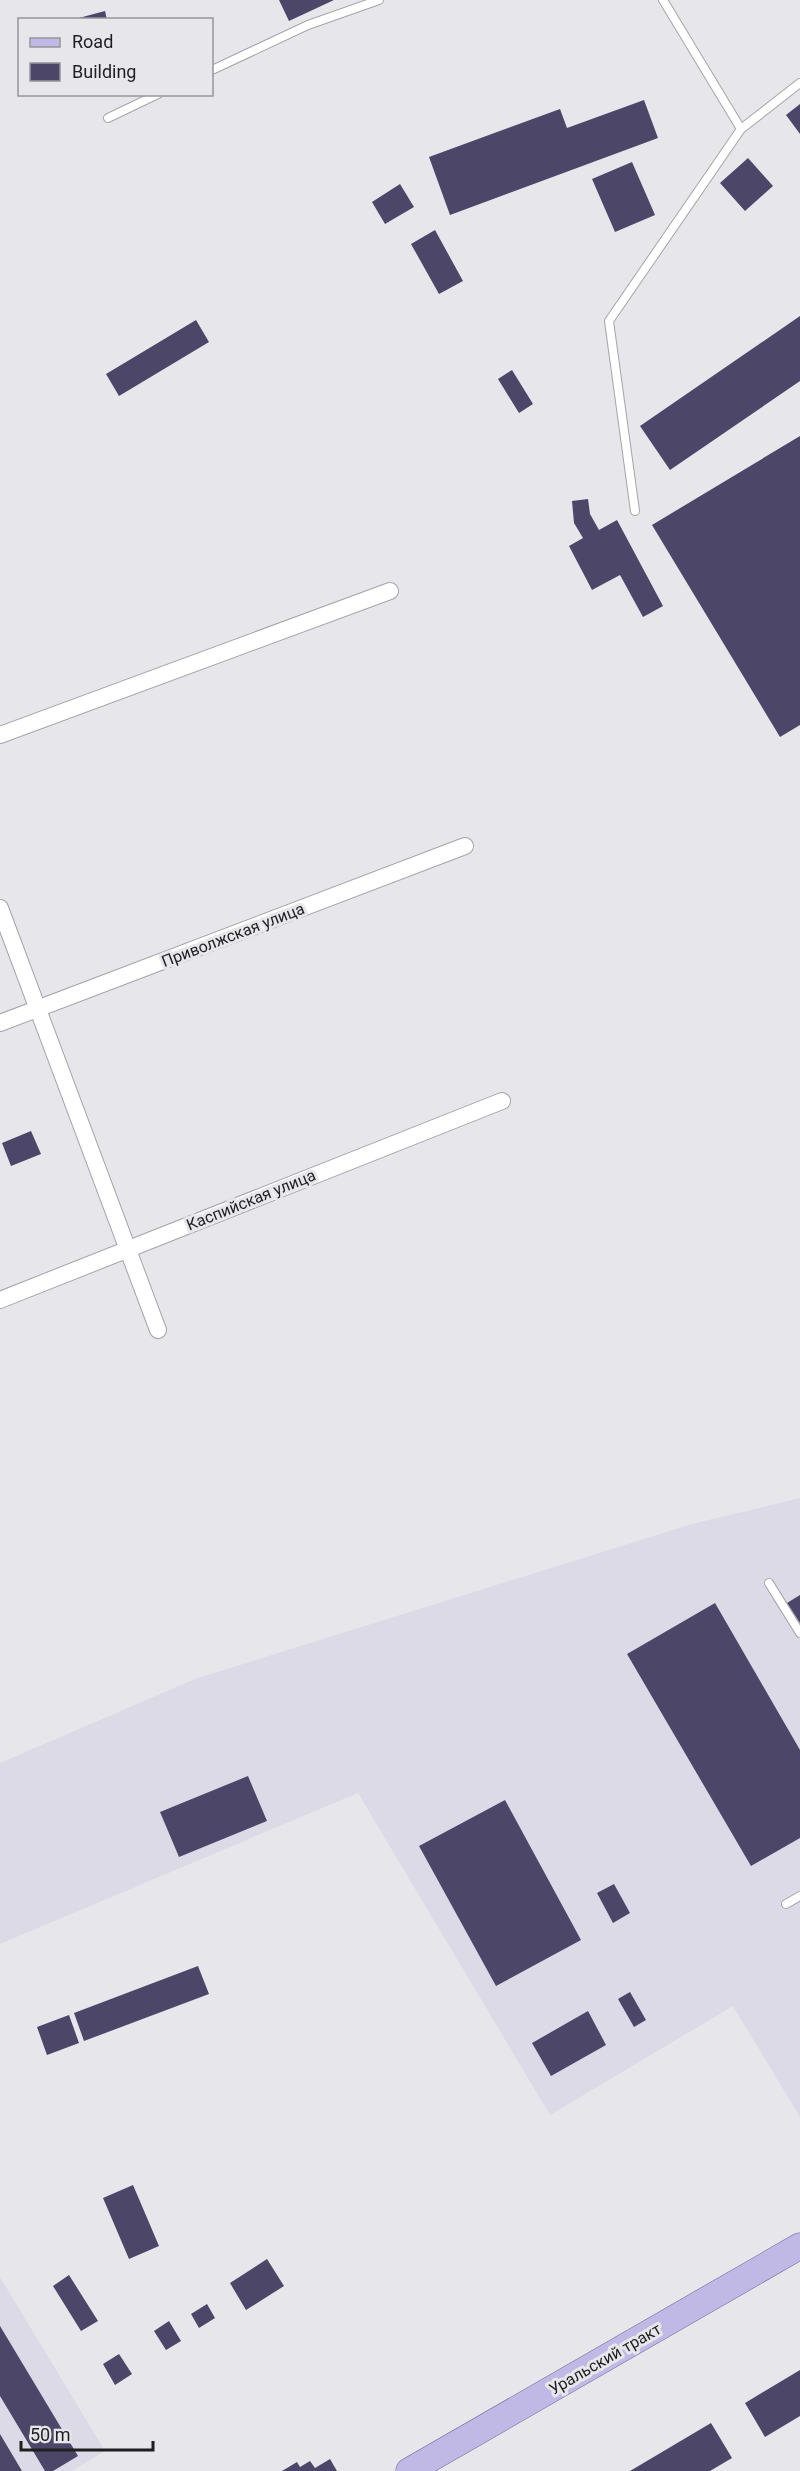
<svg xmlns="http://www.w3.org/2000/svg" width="800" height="2471" font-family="Roboto,sans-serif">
  <rect width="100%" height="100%" fill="#e7e6eb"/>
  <path fill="#dcdae7" d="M 800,1498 L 800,2117 L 733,2006 L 550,2115 L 358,1793 L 0,1944 L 0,1763 L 195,1679 L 692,1524 Z
    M 0,2277 L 105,2451 L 72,2471 L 0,2471 Z"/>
  <path fill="#4c4669" d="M 279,0 L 334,0 L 289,21 Z
    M 105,11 L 107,20 L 75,20 L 75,19 Z
    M 644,100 L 658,138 L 450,215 L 429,157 L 560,109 L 567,128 Z
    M 800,104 L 800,134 L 786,115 Z
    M 748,158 L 773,186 L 745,211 L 720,183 Z
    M 632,162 L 655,215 L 615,232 L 592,179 Z
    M 400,184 L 414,207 L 385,224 L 372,202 Z
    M 435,230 L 463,281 L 439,294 L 411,244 Z
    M 800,316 L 800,381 L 670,470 L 640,426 Z
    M 196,320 L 209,342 L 119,396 L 106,374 Z
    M 512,370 L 533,404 L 519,413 L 498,379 Z
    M 800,436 L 800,725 L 780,737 L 652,525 Z
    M 588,499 L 590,514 L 599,530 L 617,520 L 663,606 L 643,617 L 620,575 L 592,590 L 569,546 L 583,538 L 574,523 L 572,501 Z
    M 31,1131 L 41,1154 L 11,1166 L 2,1143 Z
    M 800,1595 L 800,1623 L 787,1603 Z
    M 715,1603 L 800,1750 L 800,1838 L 751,1866 L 627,1654 Z
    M 248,1776 L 267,1821 L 179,1857 L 160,1812 Z
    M 505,1800 L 581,1940 L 496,1986 L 419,1846 Z
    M 614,1884 L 630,1913 L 613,1923 L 597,1893 Z
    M 198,1966 L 209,1994 L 84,2041 L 74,2013 Z
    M 630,1992 L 646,2020 L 634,2027 L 618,1999 Z
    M 588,2011 L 606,2045 L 551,2076 L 532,2043 Z
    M 69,2015 L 79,2043 L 47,2055 L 37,2027 Z
    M 133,2185 L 159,2246 L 129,2259 L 103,2198 Z
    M 267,2259 L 284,2286 L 246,2310 L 230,2283 Z
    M 69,2275 L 98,2321 L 81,2331 L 53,2286 Z
    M 207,2304 L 215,2318 L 199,2328 L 191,2314 Z
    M 169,2321 L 181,2341 L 166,2350 L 154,2331 Z
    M 0,2326 L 78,2456 L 53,2471 L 45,2471 L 0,2396 Z
    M 119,2354 L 132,2374 L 115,2385 L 103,2364 Z
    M 800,2370 L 800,2416 L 765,2437 L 745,2403 Z
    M 711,2423 L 732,2458 L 710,2471 L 630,2471 Z
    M 0,2434 L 22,2471 L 0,2471 Z
    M 330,2459 L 337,2471 L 282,2471 L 297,2462 L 300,2467 L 310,2461 L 315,2468 Z"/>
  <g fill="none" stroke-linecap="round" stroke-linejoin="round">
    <defs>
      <path id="service" d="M 663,0 L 741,129
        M 212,70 L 308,25 L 379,0
        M 108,118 L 158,94
        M 635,511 L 609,321 L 741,129 L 800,83
        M 769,1583 L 800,1633
        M 786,1904 L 800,1896"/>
      <path id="minor" d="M 0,735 L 390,591
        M 0,908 L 158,1330
        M 0,1023 L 465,846
        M 0,1300 L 502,1101"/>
      <path id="primary" d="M 409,2471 L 800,2246"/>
    </defs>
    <use href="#service" stroke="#a5a4a9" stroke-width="10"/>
    <use href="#minor" stroke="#a5a4a9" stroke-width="18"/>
    <use href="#primary" stroke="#6c6495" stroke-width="27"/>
    <use href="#service" stroke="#fff" stroke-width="8"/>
    <use href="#minor" stroke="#fff" stroke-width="16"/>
    <use href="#primary" stroke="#c0b8e5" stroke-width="26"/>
  </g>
  <g text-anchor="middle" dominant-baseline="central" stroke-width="6" stroke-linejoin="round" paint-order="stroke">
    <g font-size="16" fill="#1f1e20" stroke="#e7e6eb">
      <text transform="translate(233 935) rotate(-21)">Приволжская улица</text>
      <text transform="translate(251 1200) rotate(-22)">Каспийская улица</text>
      <text transform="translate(605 2359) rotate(-30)">Уральский тракт</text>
    </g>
  </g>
  <rect x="18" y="18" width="195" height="78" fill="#e7e6eb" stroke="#97969a" stroke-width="1.5"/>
  <rect x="30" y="38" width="30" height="9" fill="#c0b8e5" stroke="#97969a" stroke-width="1.5"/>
  <text x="72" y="48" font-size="18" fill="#1f1e20">Road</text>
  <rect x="30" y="63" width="30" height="18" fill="#4c4669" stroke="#97969a" stroke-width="1.5"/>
  <text x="72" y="78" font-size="18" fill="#1f1e20">Building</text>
  <path d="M21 2441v9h132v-9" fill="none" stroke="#1f1e20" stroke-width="3"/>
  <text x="30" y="2441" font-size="18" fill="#1f1e20" stroke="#e7e6eb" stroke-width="4.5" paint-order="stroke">50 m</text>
</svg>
